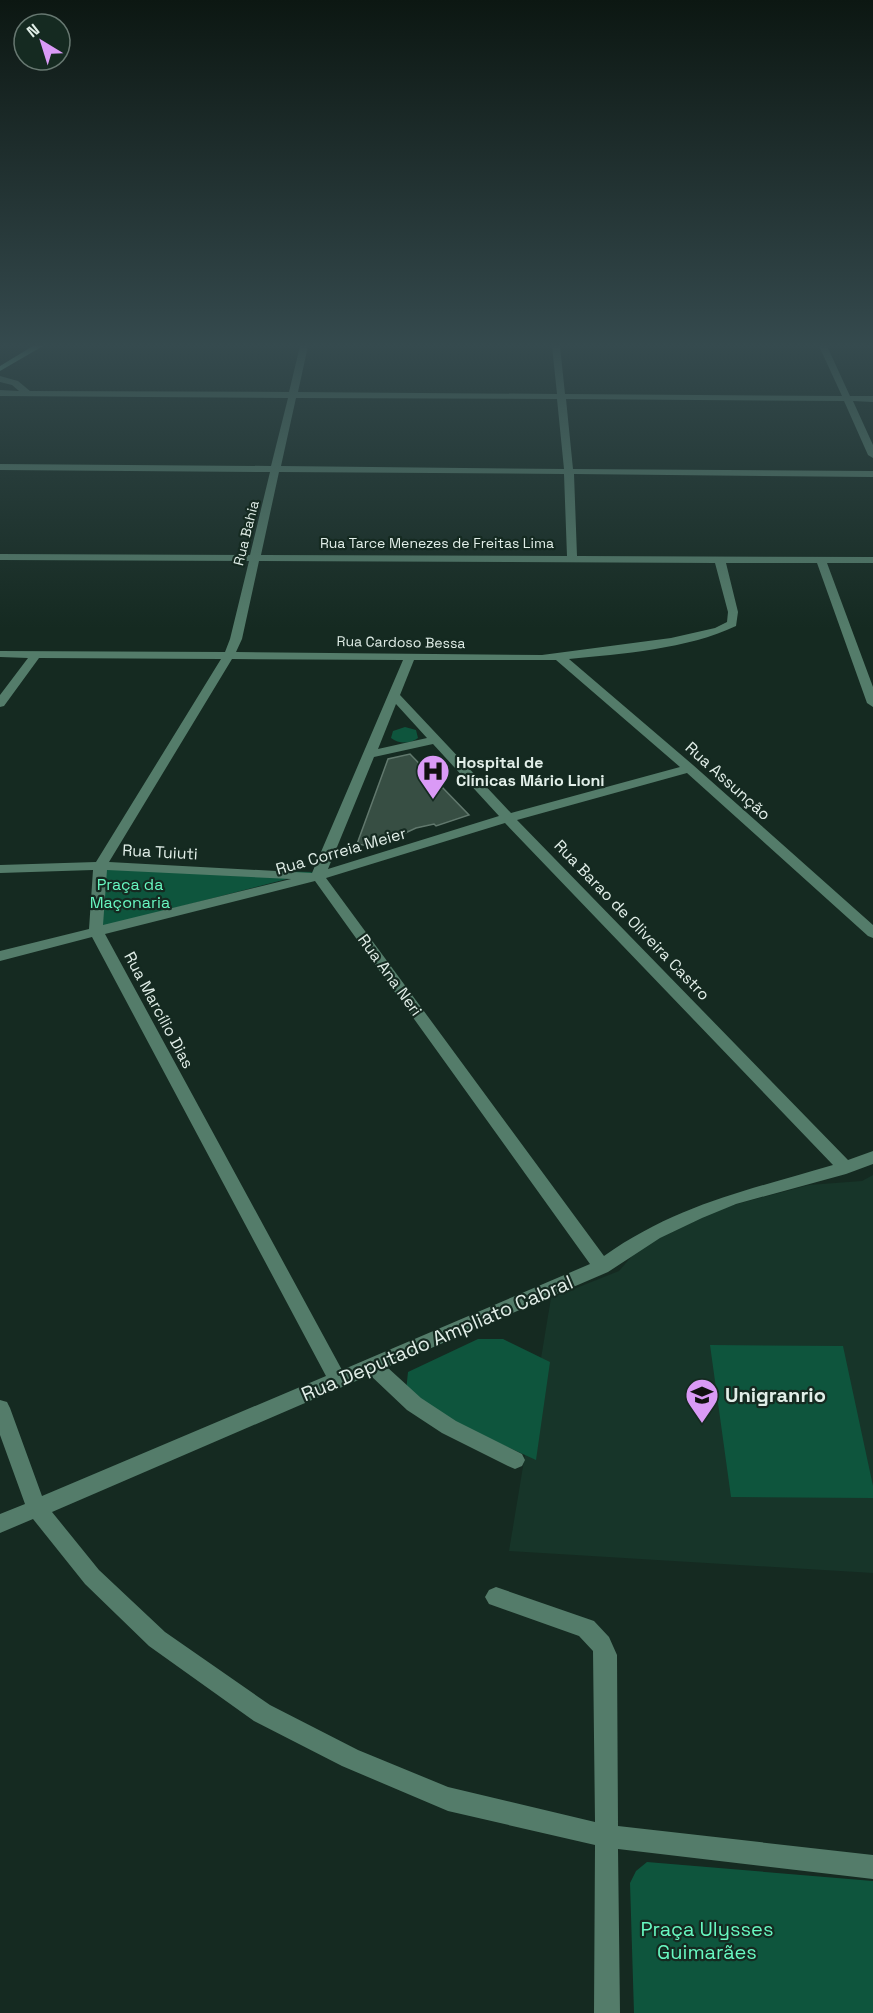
<svg xmlns="http://www.w3.org/2000/svg" width="873" height="2013" font-family="'Space Grotesk',sans-serif">
  <rect width="100%" height="100%" fill="#152a21"/>
  <path fill="#173529" d="M 873,1175 L 873,1573 L 509,1551 L 551,1298 L 619,1271 L 643,1243 L 718,1209 L 809,1185 L 862,1181 Z"/>
  <path fill="#0e553d" d="M 405,727 L 416,730 L 418,738 C 410,744 399,744 391,738 L 393,731 Z
    M 105,868 L 314,872 L 101,927 Z
    M 478,1339 L 503,1339 L 550,1362 L 536,1460 L 461,1426 L 406,1391 L 408,1372 Z
    M 710,1345 L 843,1346 L 873,1486 L 873,1498 L 731,1497 Z
    M 647,1862 L 873,1881 L 873,2013 L 634,2013 L 630,1883 L 636,1871 Z"/>
  <path fill="#374e43" stroke="#61786d" stroke-width="1.5" d="M 410,754 L 469,815 L 436,826 L 434,824 L 416,828 L 375,847 L 357,844 L 388,759 Z"/>
  <g fill="none" stroke-linecap="round" stroke-linejoin="round">
    <path fill="#547c6a" fill-rule="evenodd" d="M 300,346 L 308,346 L 298,392 L 557,394 L 552,346 L 560,346 L 565,394 L 842,396 L 819,346 L 827,346 L 850,396 L 873,396 L 873,402 L 853,401 L 873,445 L 873,458 L 868,455 L 844,401 L 566,399 L 573,469 L 873,471 L 873,477 L 574,474 L 577,556 L 873,557 L 873,563 L 827,563 L 873,687 L 873,707 L 867,703 L 817,563 L 726,563 L 738,612 L 736,626 C 688,649 621,654 569,659 L 693,765 L 873,925 L 873,938 L 868,936 L 687,773 L 517,820 L 848,1160 L 873,1151 L 873,1164 L 846,1174 L 736,1204 L 702,1218 L 660,1238 L 608,1272 L 387,1367 L 421,1398 L 456,1421 L 522,1454 L 525,1460 L 522,1466 L 515,1469 L 508,1466 L 442,1433 L 407,1410 L 370,1375 L 52,1512 L 99,1570 L 165,1632 L 270,1705 L 358,1750 L 448,1787 L 595,1822 L 593,1651 L 579,1636 L 489,1604 L 485,1597 L 489,1590 L 496,1587 L 594,1621 L 609,1637 L 617,1655 L 618,1826 L 873,1855 L 873,1879 L 618,1849 L 620,2013 L 594,2013 L 595,1845 L 448,1811 L 342,1766 L 254,1721 L 149,1646 L 85,1584 L 33,1519 L 0,1533 L 0,1514 L 25,1504 L 0,1435 L 0,1400 L 7,1402 L 10,1408 L 42,1496 L 326,1376 L 92,937 L 0,961 L 0,951 L 89,929 L 93,870 L 0,873 L 0,865 L 96,862 L 221,659 L 39,658 L 4,706 L 0,707 L 0,695 L 28,658 L 0,657 L 0,651 L 225,652 L 230,639 L 249,561 L 0,560 L 0,554 L 250,555 L 270,472 L 0,470 L 0,464 L 271,466 L 288,398 L 0,396 L 0,390 L 19,391 L 12,385 L 0,382 L 0,376 L 18,381 L 30,391 L 289,392 ZM 296,398 L 557,399 L 564,469 L 281,466 ZM 279,472 L 564,474 L 567,556 L 261,555 ZM 259,561 L 715,563 L 728,612 L 727,622 L 715,628 L 671,638 L 542,655 L 236,652 L 242,639 ZM 232,659 L 403,660 L 312,873 L 109,862 ZM 414,660 L 556,660 L 680,767 L 511,813 L 400,695 ZM 396,704 L 427,738 L 378,749 ZM 433,744 L 499,816 L 328,869 L 374,757 ZM 505,823 L 833,1165 C 749,1190 678,1204 604,1256 L 326,878 ZM 107,870 L 291,879 L 103,925 ZM 315,881 L 590,1264 L 342,1370 L 105,934 Z"/>
    <path fill="#7dd4af" fill-rule="evenodd" d="M 33,346 L 43,346 L 0,371 L 0,366 Z"/>
  </g>
  <linearGradient id="sky" x2="0" y2="1"><stop stop-color="#0c1712"/><stop offset="0.55" stop-color="#354a4e"/><stop offset="1" stop-color="#354a4e" stop-opacity="0"/></linearGradient>
  <rect width="873" height="628" fill="url(#sky)"/>
  <defs>
    <symbol id="hospital-pin" viewBox="-11 -11 22 30"><path d="M0 17L-7.5 6A9.5 9.5 0 1 1 7.5 6Z" fill="#da9af6" stroke="#152a21"/><path d="M-5-5h3v3.5h4V-5h3V5h-3V1.5h-4V5h-3Z" fill="#111"/></symbol>
    <symbol id="university-pin" viewBox="-11 -11 22 30"><path d="M0 17L-7.5 6A9.5 9.5 0 1 1 7.5 6Z" fill="#da9af6" stroke="#152a21"/><path d="M0-5L7-2L0 1L-7-2ZM-4 1L0 2.5L4 1V4Q0 6-4 4Z" fill="#111"/></symbol>
  </defs>
  <g fill-rule="evenodd">
    <use href="#hospital-pin" x="414" y="752" width="38" height="52"/>
    <use href="#university-pin" x="683" y="1376" width="38" height="52"/>
  </g>
  <g text-anchor="middle" dominant-baseline="central" stroke-width="4.5" stroke-linejoin="round" paint-order="stroke">
    <g font-size="14" fill="#e1eee8" stroke="#152a21">
      <text transform="translate(246 533) rotate(-76)">Rua Bahia</text>
      <text x="437" y="543">Rua Tarce Menezes de Freitas Lima</text>
      <text transform="translate(401 642) rotate(1)">Rua Cardoso Bessa</text>
    </g>
    <g font-size="16" font-weight="bold" fill="#e1eee8" stroke="#152a21" text-anchor="start">
      <text x="456" y="762">Hospital de<tspan x="456" dy="18">Clínicas Mário Lioni</tspan></text>
    </g>
    <g font-size="16" fill="#e1eee8" stroke="#152a21">
      <text transform="translate(728 781) rotate(42)">Rua Assunção</text>
      <text transform="translate(341 851) rotate(-16)">Rua Correia Meier</text>
      <text transform="translate(160 852) rotate(3)">Rua Tuiuti</text>
      <text transform="translate(632 920) rotate(46)">Rua Barao de Oliveira Castro</text>
      <text transform="translate(390 975) rotate(54)">Rua Ana Neri</text>
      <text transform="translate(159 1010) rotate(62)">Rua Marcílio Dias</text>
    </g>
    <g font-size="16" fill="#68f8c1" stroke="#152a21">
      <text x="130" y="884">Praça da<tspan x="130" dy="18">Maçonaria</tspan></text>
    </g>
    <g font-size="20" fill="#e1eee8" stroke="#152a21">
      <text transform="translate(437 1338) rotate(-23)">Rua Deputado Ampliato Cabral</text>
    </g>
    <g font-size="20" font-weight="bold" fill="#e1eee8" stroke="#152a21" text-anchor="start">
      <text x="725" y="1395">Unigranrio</text>
    </g>
    <g font-size="20" fill="#68f8c1" stroke="#152a21">
      <text x="707" y="1929">Praça Ulysses<tspan x="707" dy="23">Guimarães</tspan></text>
    </g>
  </g>
  <g transform="translate(42 42) rotate(322)"><circle r="28" fill="#152a21" stroke="#677871" stroke-width="1.5"/>
  <path d="M0-4.5L10 22L0 15L-10 22Z" fill="#da9af6"/>
  <text y="-9" font-size="16" font-weight="bold" text-anchor="middle" fill="#e1eee8">N</text>
  </g>
</svg>
